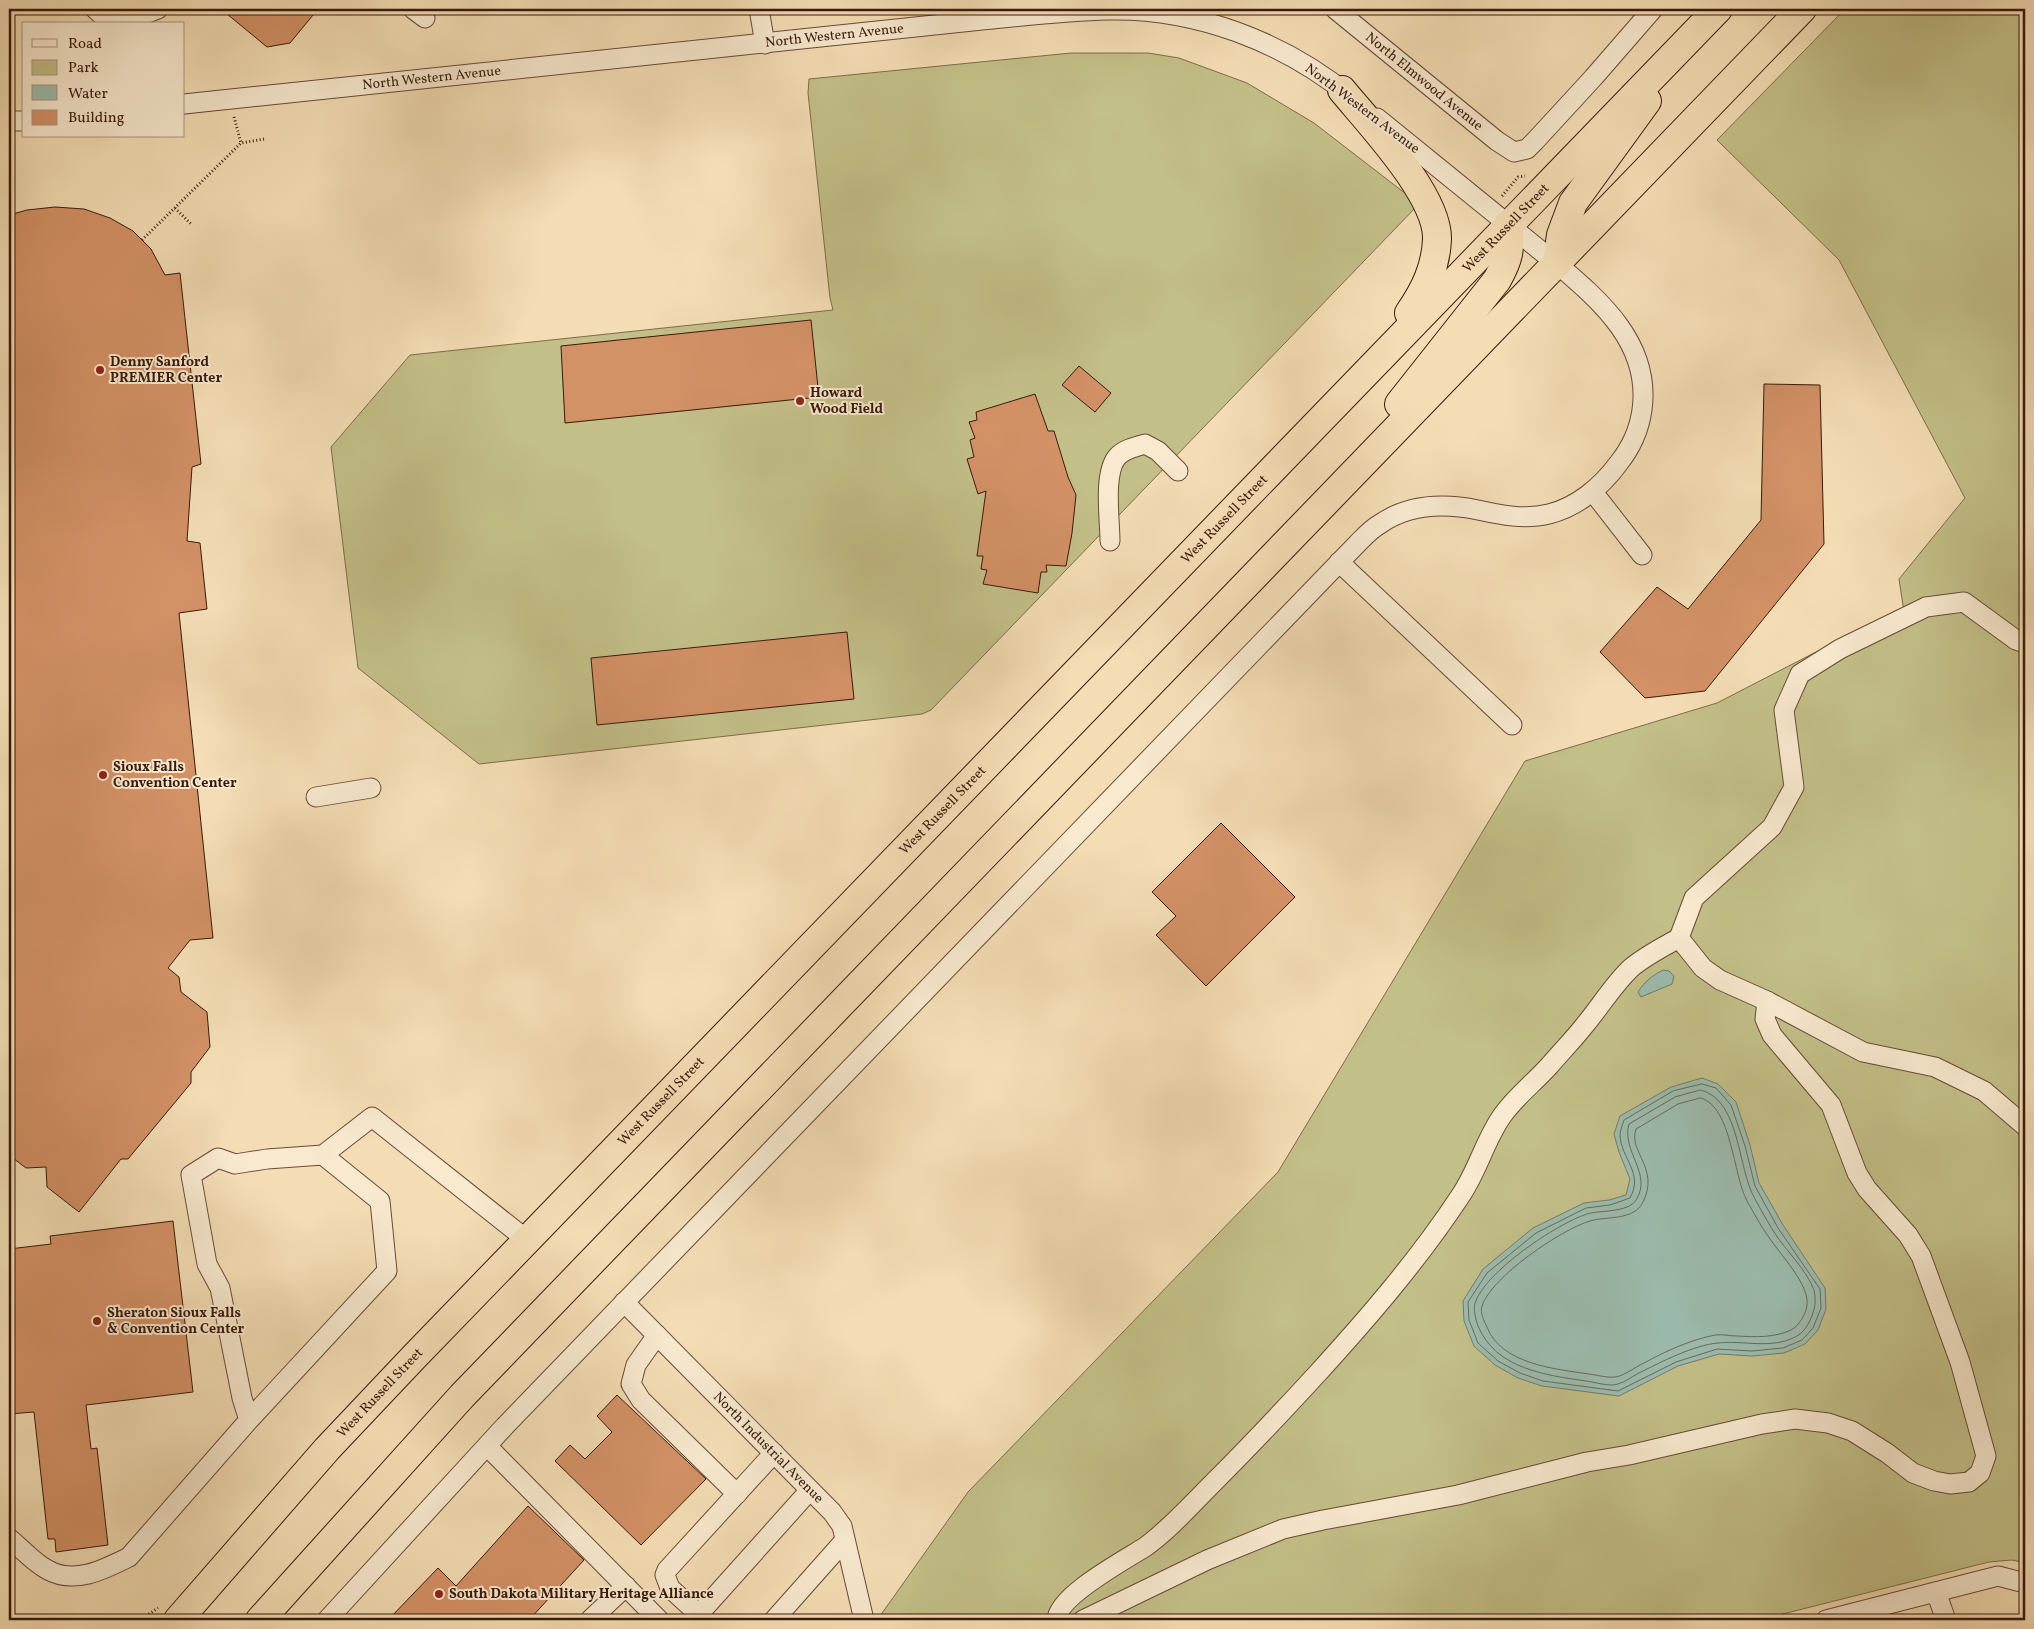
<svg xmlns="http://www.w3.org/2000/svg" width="2034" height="1629" font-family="Vollkorn,serif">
  <rect width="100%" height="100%" fill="#f4ddb5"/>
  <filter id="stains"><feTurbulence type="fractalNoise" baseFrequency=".004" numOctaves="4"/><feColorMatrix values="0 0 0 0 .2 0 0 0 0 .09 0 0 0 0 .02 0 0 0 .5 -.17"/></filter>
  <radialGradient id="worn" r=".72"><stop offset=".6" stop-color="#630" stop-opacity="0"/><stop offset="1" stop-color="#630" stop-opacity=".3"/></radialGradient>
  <path fill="#c3bf88" stroke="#7e6c4a" d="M 1845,9 L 2025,9 L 2025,1563 L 2012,1560 L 1989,1562 L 1759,1620 L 882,1620 L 880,1616 L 968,1492 L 1278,1172 L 1525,761 L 1717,703 L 1814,653 L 1904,612 L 1899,579 L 1965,498 L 1839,260 L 1717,140 Z
    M 1071,53 L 1148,53 L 1179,58 L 1247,83 L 1314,123 L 1419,204 L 931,710 L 922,714 L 479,764 L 358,668 L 331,447 L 410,355 L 833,310 L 830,298 L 808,93 L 809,79 Z"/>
  <path fill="#9cbcae" stroke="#747b6d" d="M 1663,970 L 1669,971 L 1674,976 L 1672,984 L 1641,997 L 1638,992 C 1645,981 1652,976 1663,970 Z
    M 1702,1078 L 1718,1084 L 1736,1102 L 1750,1145 L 1759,1183 L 1783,1225 L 1825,1288 L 1826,1309 L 1818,1330 L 1805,1344 L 1784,1353 L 1752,1356 L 1719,1354 L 1678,1366 L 1619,1396 L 1542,1386 L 1518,1378 L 1495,1365 L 1474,1346 L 1464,1321 L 1463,1301 L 1483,1269 L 1533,1228 L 1584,1203 L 1609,1200 L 1626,1195 L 1630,1179 L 1619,1152 L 1614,1134 L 1620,1116 L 1671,1087 Z"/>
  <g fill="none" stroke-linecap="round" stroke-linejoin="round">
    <path stroke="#6a6a5d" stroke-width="1" d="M 1702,1084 L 1716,1088 L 1731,1105 L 1745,1146 L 1755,1186 L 1778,1228 L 1820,1289 L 1821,1308 L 1813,1328 L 1802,1340 L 1783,1348 L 1752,1351 L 1717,1349 L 1676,1362 L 1618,1391 L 1543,1381 L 1520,1373 L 1498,1361 L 1478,1343 L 1469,1320 L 1468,1302 L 1487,1273 L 1536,1233 L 1586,1208 L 1610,1205 L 1630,1198 C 1644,1173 1621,1159 1620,1135 C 1620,1130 1623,1124 1624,1120 L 1673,1091 Z
      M 1701,1090 C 1741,1101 1737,1168 1755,1199 C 1761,1210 1767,1221 1774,1232 C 1786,1251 1806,1269 1814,1290 C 1815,1295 1816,1304 1814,1309 C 1812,1318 1806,1331 1797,1336 C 1772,1350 1744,1340 1718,1343 C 1694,1345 1661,1362 1639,1373 C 1633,1376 1625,1382 1618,1384 C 1609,1387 1595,1382 1586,1381 C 1545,1375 1496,1369 1478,1326 C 1476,1320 1473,1310 1475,1303 C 1485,1272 1556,1224 1587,1214 C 1599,1210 1628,1213 1636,1200 C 1653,1174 1621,1151 1629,1124 L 1675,1097 Z
      M 1701,1098 C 1732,1107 1733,1175 1747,1201 C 1754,1213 1760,1225 1768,1236 C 1779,1253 1810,1285 1807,1305 C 1806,1314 1799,1326 1791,1330 C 1774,1338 1755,1337 1737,1336 C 1730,1336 1722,1334 1715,1335 C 1690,1340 1666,1351 1644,1363 C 1635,1367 1624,1376 1615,1377 C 1608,1378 1597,1375 1589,1374 C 1555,1369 1501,1364 1487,1327 C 1484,1321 1480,1313 1482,1306 C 1491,1277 1562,1229 1590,1221 C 1606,1216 1634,1221 1643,1202 C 1660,1168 1628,1152 1636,1129 L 1678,1104 Z"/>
  </g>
  <path fill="#d39166" stroke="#39190c" d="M 221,9 L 318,9 L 290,43 L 267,47 Z
    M 55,207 L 84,209 L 110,218 L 133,231 L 151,249 L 165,275 L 180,273 L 201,464 L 192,467 L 187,541 L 200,543 L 207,609 L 179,613 L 213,938 L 190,940 L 168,968 L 179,977 L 181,992 L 207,1012 L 210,1047 L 191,1072 L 191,1083 L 128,1159 L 121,1159 L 79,1212 L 47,1187 L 46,1167 L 26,1168 L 9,1155 L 9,215 L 27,210 Z
    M 811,320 L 819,397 L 565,423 L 561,346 Z
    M 1079,366 L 1111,393 L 1095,412 L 1062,385 Z
    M 1764,384 L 1820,385 L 1824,544 L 1705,691 L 1645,698 L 1600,652 L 1657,587 L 1688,609 L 1761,520 Z
    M 1035,394 L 1048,431 L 1054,431 L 1068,477 L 1076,495 L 1072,533 L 1066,566 L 1046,565 L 1047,572 L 1041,572 L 1038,593 L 983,584 L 987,570 L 981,569 L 983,556 L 977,556 L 986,491 L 978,494 L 967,459 L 974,457 L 970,440 L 975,438 L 969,422 L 977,420 L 976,412 Z
    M 847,632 L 854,699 L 597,725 L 591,658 Z
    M 1221,823 L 1295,897 L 1206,986 L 1156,935 L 1176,916 L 1152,892 Z
    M 173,1221 L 193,1392 L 86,1405 L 91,1449 L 97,1448 L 108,1545 L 56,1552 L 55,1539 L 48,1539 L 34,1412 L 9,1414 L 9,1249 L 51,1244 L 50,1236 Z
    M 617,1395 L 706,1479 L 641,1545 L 555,1461 L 570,1445 L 585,1459 L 612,1432 L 597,1416 Z
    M 528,1506 L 584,1560 L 529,1620 L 388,1620 L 438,1568 L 456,1586 Z"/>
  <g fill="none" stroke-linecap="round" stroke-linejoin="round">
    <defs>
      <g id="minor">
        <path d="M 95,9 L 112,24"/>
        <path d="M 413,9 L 425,18"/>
        <path d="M 759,9 L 765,44"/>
        <path id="s1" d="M 1335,9 L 1497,141 L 1514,152 L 1527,149 L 1535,141 L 1593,78 L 1653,9"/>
        <path d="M 119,24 L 158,9"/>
        <path id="s2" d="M 184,104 L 982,20 C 1024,16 1066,11 1108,10 C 1196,8 1284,42 1351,97"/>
        <path d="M 9,121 L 24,121"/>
        <path d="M 1593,492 L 1642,555"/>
        <path d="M 1110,541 C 1110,520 1103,474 1117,457 C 1124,449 1135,447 1145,444 L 1158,451 L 1178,471"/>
        <path d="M 1339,562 L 1512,725"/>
        <path d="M 2025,643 L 2016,640 L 1964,602 L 1926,607 L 1840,649 L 1800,674 L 1784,710 L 1794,787 L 1772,827 L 1694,898 L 1679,938 L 1703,968 L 1720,980 L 1767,1001 L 1863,1052 L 1935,1067 L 1984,1091 L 2025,1126"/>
        <path d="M 316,797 L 371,788"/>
        <path d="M 323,1155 L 372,1117 L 527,1240"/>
        <path id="s3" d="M 624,1302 L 832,1512 L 842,1526 L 864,1620"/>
        <path d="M 657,1335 L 636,1365 L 631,1384 L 641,1400 L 737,1494"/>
        <path d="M 487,1446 L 659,1620"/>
        <path d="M 9,1538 C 21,1548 34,1563 48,1570 C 75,1585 105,1569 129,1557 L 249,1420 L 242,1398 L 220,1288 L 207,1264 L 191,1175 L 218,1158 L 235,1164 L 267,1159 L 323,1155 L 380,1201 L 387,1271 L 249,1420"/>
        <path d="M 1936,1592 L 1946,1620"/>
        <path d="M 699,1614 L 810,1490"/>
        <path d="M 327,1620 L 505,1426 L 1357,544 C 1364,537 1371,529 1380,524 C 1409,504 1444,503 1478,510 C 1501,515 1525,520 1549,514 C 1577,507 1601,487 1618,464 C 1631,448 1639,431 1642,410 C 1651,345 1602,302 1557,264 L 1377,118"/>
        <path d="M 590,1620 L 626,1586"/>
        <path d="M 705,1620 L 670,1588 L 665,1575 L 667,1570 L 774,1453"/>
        <path d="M 774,1620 L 845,1540"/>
        <path d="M 1057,1620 C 1057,1596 1125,1560 1145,1547 C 1170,1529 1191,1505 1213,1483 C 1249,1447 1283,1411 1317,1374 C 1368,1318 1419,1259 1461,1195 C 1478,1170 1485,1140 1502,1116 C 1515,1097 1534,1083 1550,1065 C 1561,1052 1573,1040 1584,1026 C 1600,1007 1613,985 1631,968 C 1645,956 1663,947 1679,938"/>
        <path d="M 1083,1620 L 1207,1560 L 1283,1529 L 1323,1520 L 1458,1495 L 1587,1462 L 1629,1455 L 1762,1424 L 1795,1419 L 1828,1423 L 1852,1431 L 1887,1453 L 1913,1473 L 1934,1481 L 1950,1484 L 1969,1482 L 1980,1473 L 1986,1456 L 1960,1362 L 1921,1256 L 1908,1235 L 1867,1189 L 1857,1173 L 1831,1105 L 1772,1035 L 1765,1019 L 1767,1001"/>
        <path d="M 1826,1620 L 1998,1576 L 2025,1583"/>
      </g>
      <g id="highway">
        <path d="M 1342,90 C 1369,123 1438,195 1437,239 C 1436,267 1425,290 1409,313"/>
        <path d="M 1557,264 L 1561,235 L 1573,203 L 1647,101"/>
        <path d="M 1399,404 L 1497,280 C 1509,259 1511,249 1508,225"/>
        <path id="s4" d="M 178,1620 L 327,1449 L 414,1357 L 1718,9"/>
        <path d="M 260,1620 L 462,1396 L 1802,9"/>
      </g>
    </defs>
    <use href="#minor" stroke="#684a36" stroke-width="21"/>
    <use href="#highway" stroke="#39190c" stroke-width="30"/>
    <path stroke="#39190c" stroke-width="3" stroke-dasharray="1 2.5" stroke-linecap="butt" d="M 234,117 L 241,143
      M 1502,196 L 1518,177 L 1525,176
      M 175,208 L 191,224
      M 142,240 L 241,143 L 264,139
      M 140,1620 L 158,1608"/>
    <use href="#minor" stroke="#f8e9cf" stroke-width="19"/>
    <use href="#highway" stroke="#f4ddb5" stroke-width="28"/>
  </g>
  <g fill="#8f2418" stroke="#f8e9cf" stroke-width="2">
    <circle cx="100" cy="370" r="5"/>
    <circle cx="800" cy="401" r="5"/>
    <circle cx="103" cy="775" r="5"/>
    <circle cx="97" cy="1321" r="5"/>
    <circle cx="439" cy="1594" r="5"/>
  </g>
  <g text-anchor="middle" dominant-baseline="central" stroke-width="4" stroke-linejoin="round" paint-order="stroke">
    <g font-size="14" fill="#39190c" stroke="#f8e9cf">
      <text stroke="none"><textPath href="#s2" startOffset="654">North Western Avenue</textPath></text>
      <text stroke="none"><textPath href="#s2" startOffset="249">North Western Avenue</textPath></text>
      <text stroke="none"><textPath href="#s1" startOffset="115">North Elmwood Avenue</textPath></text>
      <text transform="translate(1362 109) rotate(37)">North Western Avenue</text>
      <text stroke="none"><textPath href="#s4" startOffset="1924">West Russell Street</textPath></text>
      <text stroke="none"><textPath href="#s4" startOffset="1519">West Russell Street</textPath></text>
      <text stroke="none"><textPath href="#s4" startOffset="1114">West Russell Street</textPath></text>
      <text stroke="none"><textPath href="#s4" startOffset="709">West Russell Street</textPath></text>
      <text stroke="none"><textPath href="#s4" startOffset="304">West Russell Street</textPath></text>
      <text stroke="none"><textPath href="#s3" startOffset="205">North Industrial Avenue</textPath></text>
    </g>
    <g font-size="14" font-weight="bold" fill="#39190c" stroke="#f8e9cf" text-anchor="start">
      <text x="110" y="362">Denny Sanford<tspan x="110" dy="16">PREMIER Center</tspan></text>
      <text x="810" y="393">Howard<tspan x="810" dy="16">Wood Field</tspan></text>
      <text x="113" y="767">Sioux Falls<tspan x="113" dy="16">Convention Center</tspan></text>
      <text x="107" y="1313">Sheraton Sioux Falls<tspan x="107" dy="16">&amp; Convention Center</tspan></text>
      <text x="449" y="1594">South Dakota Military Heritage Alliance</text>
    </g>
  </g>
  <rect width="2034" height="1629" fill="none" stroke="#f4ddb5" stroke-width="30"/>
  <rect x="10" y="10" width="2014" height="1609" fill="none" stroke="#39190c" stroke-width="2.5"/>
  <rect x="15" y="15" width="2004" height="1599" fill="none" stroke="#39190c"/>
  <rect x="22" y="22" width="162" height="115" fill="#f8e9cf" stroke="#ac9681"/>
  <rect x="32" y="39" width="25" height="8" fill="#f8e9cf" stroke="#ac9681"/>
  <text x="68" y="48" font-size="15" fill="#39190c">Road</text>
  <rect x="32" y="60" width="25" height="15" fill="#c3bf88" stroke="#ac9681"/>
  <text x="68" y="72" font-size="15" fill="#39190c">Park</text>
  <rect x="32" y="85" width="25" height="15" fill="#9cbcae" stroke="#ac9681"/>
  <text x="68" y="98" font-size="15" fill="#39190c">Water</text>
  <rect x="32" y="110" width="25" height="15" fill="#d39166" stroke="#ac9681"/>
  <text x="68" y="122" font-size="15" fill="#39190c">Building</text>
  <rect width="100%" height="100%" filter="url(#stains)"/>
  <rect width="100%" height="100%" fill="url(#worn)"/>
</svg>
